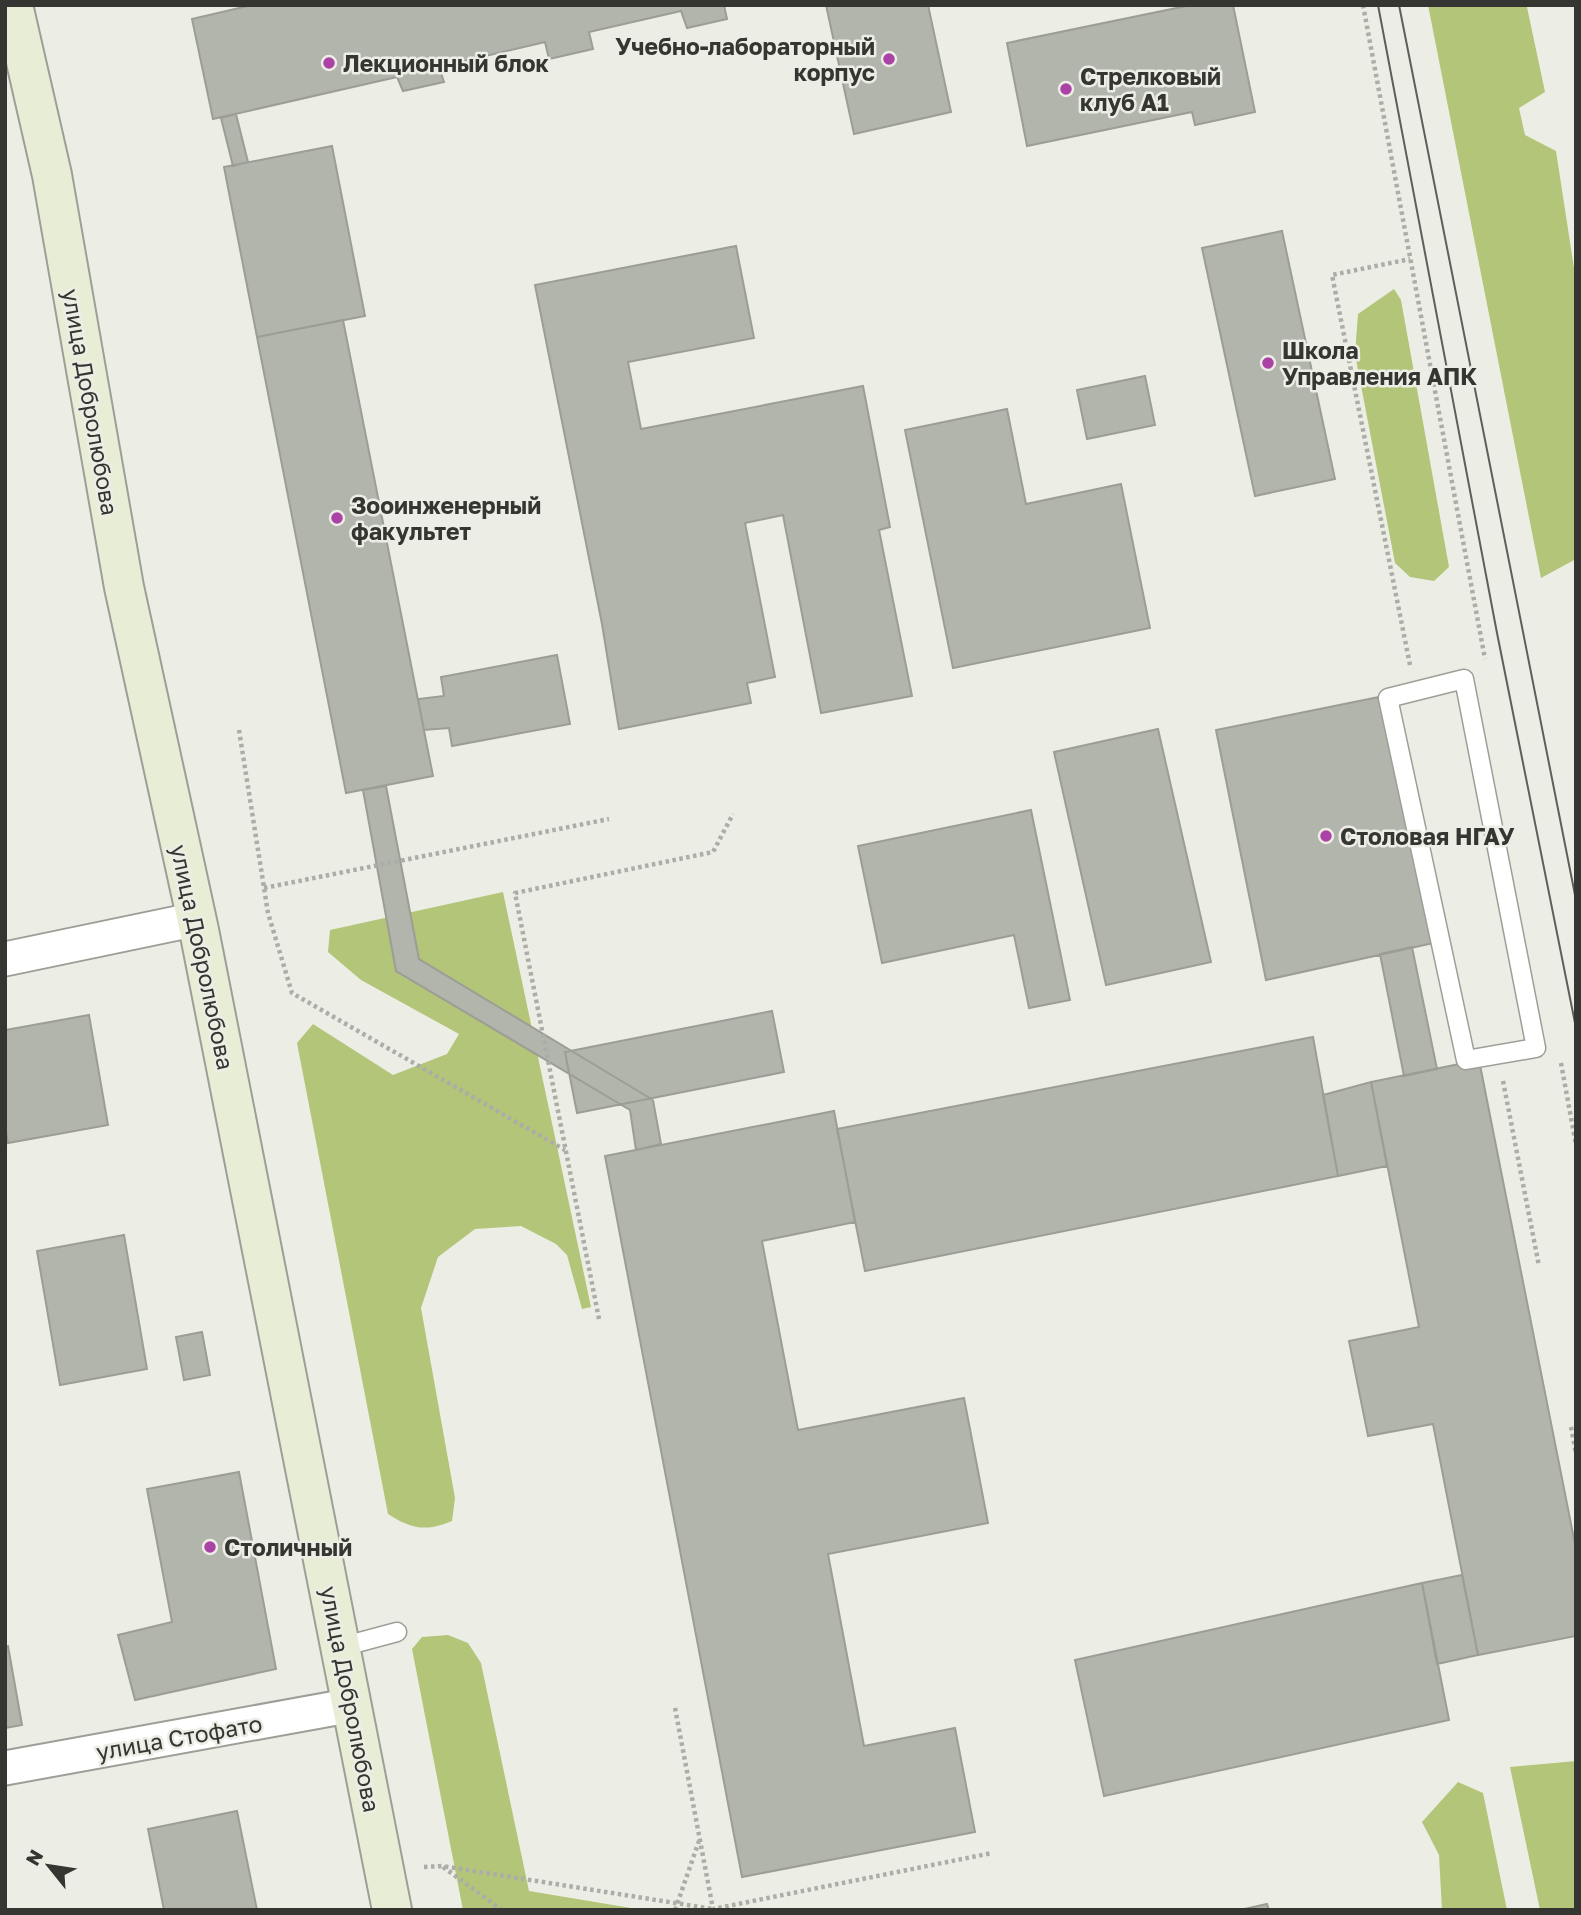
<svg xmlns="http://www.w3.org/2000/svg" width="1581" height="1915" font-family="'Golos Text',sans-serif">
  <rect width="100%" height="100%" fill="#eceee5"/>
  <path fill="#b3c578" d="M 1428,5 L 1527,7 L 1545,92 L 1519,108 L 1525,135 L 1556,151 L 1576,281 L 1576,559 L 1541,578 Z
    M 1394,289 L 1401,300 L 1449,567 L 1434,581 L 1410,577 L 1395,563 L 1355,354 L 1358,314 Z
    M 503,892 L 591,1307 L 582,1309 L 567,1255 L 556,1244 L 521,1226 L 475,1229 L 438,1257 L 421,1308 L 455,1498 L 452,1521 C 426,1532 411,1529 388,1514 L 297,1043 L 313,1024 L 393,1075 L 447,1054 L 459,1034 L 361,980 L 328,952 L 330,930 Z
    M 448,1635 L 468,1643 L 481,1663 L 529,1891 L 643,1910 L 463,1910 L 412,1649 L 422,1637 Z
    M 1576,1761 L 1576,1910 L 1540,1910 L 1510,1767 Z
    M 1458,1782 L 1483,1793 L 1507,1910 L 1442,1910 L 1439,1855 L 1422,1822 Z"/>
  <path fill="#b2b5ac" stroke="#9c9e96" stroke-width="2" d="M 252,5 L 724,5 L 727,19 L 687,28 L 681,11 L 589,32 L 593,49 L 549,59 L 545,42 L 439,67 L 444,82 L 403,91 L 397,77 L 213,119 L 192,19 Z
    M 826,5 L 928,5 L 951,112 L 854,134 Z
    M 1191,5 L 1233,5 L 1255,112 L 1195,125 L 1192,112 L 1027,146 L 1007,43 Z
    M 236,114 L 248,162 L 233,166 L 221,118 Z
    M 332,146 L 365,316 L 257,337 L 224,167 Z
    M 1282,231 L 1335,479 L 1255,496 L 1202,248 Z
    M 736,246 L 754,338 L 628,362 L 641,429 L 863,386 L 890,527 L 879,530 L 912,696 L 821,713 L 783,515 L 745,523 L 775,677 L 747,683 L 751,703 L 619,729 L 602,624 L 535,285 Z
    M 343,320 L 433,776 L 346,793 L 257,337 Z
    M 1145,376 L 1155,425 L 1087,439 L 1077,390 Z
    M 1007,409 L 1026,504 L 1121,484 L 1150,628 L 953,668 L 905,430 Z
    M 557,655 L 570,724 L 452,746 L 449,728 L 424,730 L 418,699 L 444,696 L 441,677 Z
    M 1384,696 L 1438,942 L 1266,980 L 1216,730 Z
    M 1158,729 L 1211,962 L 1106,985 L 1054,752 Z
    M 386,786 L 419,959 L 653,1100 L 661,1144 L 636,1150 L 630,1110 L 396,971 L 363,790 Z
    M 1031,810 L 1070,1000 L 1029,1008 L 1014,935 L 882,963 L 858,846 Z
    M 1412,947 L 1437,1069 L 1404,1076 L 1380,954 Z
    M 772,1011 L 784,1072 L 577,1113 L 565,1052 Z
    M 89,1015 L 108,1125 L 8,1143 L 5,1126 L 5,1030 Z
    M 1313,1037 L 1338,1176 L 865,1271 L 837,1129 Z
    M 1479,1060 L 1576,1549 L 1576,1636 L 1478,1655 L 1433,1424 L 1368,1436 L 1349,1341 L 1419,1327 L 1371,1082 Z
    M 1371,1082 L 1387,1166 L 1338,1176 L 1323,1095 Z
    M 834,1111 L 855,1222 L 762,1241 L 798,1430 L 964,1398 L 988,1523 L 828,1554 L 864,1746 L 955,1728 L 975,1832 L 742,1877 L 605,1156 Z
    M 124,1235 L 147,1369 L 60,1385 L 37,1251 Z
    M 202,1332 L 210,1375 L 184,1380 L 176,1337 Z
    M 239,1472 L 276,1669 L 135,1700 L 118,1635 L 172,1622 L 147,1489 Z
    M 1462,1575 L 1478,1655 L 1437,1664 L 1422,1583 Z
    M 1422,1583 L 1449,1720 L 1104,1796 L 1075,1660 Z
    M 8,1646 L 22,1725 L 5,1728 L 5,1647 Z
    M 237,1811 L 257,1910 L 164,1910 L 148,1829 Z
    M 1267,1904 L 1269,1910 L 1240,1910 Z"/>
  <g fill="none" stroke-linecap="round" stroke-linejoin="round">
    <defs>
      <path id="lane" d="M 1464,679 L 1536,1048 L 1466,1060 L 1388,698 Z
        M 341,1647 L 397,1632"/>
      <path id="street" d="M 5,959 L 197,919
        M 5,1768 L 353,1705"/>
      <path id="secondary" d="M 13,5 L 52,175 L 124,587 L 199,930 L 392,1910"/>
    </defs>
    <use href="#lane" stroke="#9d9f97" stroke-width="21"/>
    <use href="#street" stroke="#9d9f97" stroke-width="37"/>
    <use href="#secondary" stroke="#9d9f97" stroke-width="42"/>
    <path stroke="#abada6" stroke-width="4.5" stroke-dasharray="3.5 3.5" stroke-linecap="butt" d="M 1363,5 L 1485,659
      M 1410,665 L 1332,275 L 1410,259
      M 239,730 L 268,913 L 292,993 L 565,1150
      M 264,888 L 609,819
      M 1561,1063 L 1576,1145
      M 1503,1081 L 1539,1266
      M 599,1319 L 515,893 L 713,852 L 733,814
      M 1571,1427 L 1576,1454
      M 675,1708 L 713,1909 L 992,1853
      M 424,1867 L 442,1866 L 713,1909
      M 443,1867 L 502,1910
      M 675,1910 L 699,1841"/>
    <use href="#lane" stroke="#fff" stroke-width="18"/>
    <use href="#street" stroke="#fff" stroke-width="33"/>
    <use href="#secondary" stroke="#e8eed6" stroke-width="38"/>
    <path stroke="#5d5f5a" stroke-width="2" d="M 1378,5 L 1497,633 L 1576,1028
      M 1399,5 L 1576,900"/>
  </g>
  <g fill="#ab43a6" stroke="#eceee5" stroke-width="2.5">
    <circle cx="889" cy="59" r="7"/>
    <circle cx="329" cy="63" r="7"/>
    <circle cx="1066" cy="89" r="7"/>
    <circle cx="1268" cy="363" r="7"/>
    <circle cx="337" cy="518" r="7"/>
    <circle cx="1326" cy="836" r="7"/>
    <circle cx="210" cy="1547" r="7"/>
  </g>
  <g text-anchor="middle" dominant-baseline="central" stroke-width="5" stroke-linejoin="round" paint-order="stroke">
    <g font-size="23" font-weight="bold" fill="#353632" stroke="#eceee5" text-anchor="start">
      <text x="875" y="46" text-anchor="end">Учебно-лабораторный<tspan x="875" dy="26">корпус</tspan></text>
      <text x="343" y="63">Лекционный блок</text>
      <text x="1080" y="76">Стрелковый<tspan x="1080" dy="26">клуб А1</tspan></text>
      <text x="1282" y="350">Школа<tspan x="1282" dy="26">Управления АПК</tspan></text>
      <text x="351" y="505">Зооинженерный<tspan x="351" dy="26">факультет</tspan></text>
      <text x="1340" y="836">Столовая НГАУ</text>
      <text x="224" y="1547">Столичный</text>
    </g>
    <g font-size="23" fill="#353632" stroke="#eceee5">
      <text transform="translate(91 402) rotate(80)">улица Добролюбова</text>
      <text transform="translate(203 957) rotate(78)">улица Добролюбова</text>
      <text transform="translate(351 1699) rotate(79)">улица Добролюбова</text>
      <text transform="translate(179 1737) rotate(-10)">улица Стофато</text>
    </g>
  </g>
  <rect width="1581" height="1915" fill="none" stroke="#353632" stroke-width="14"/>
  <g transform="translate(49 1866) rotate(300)" stroke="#eceee5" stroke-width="5" paint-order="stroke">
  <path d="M0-5L12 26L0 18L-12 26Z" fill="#353632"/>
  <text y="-10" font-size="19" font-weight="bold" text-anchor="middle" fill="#353632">N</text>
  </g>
</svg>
